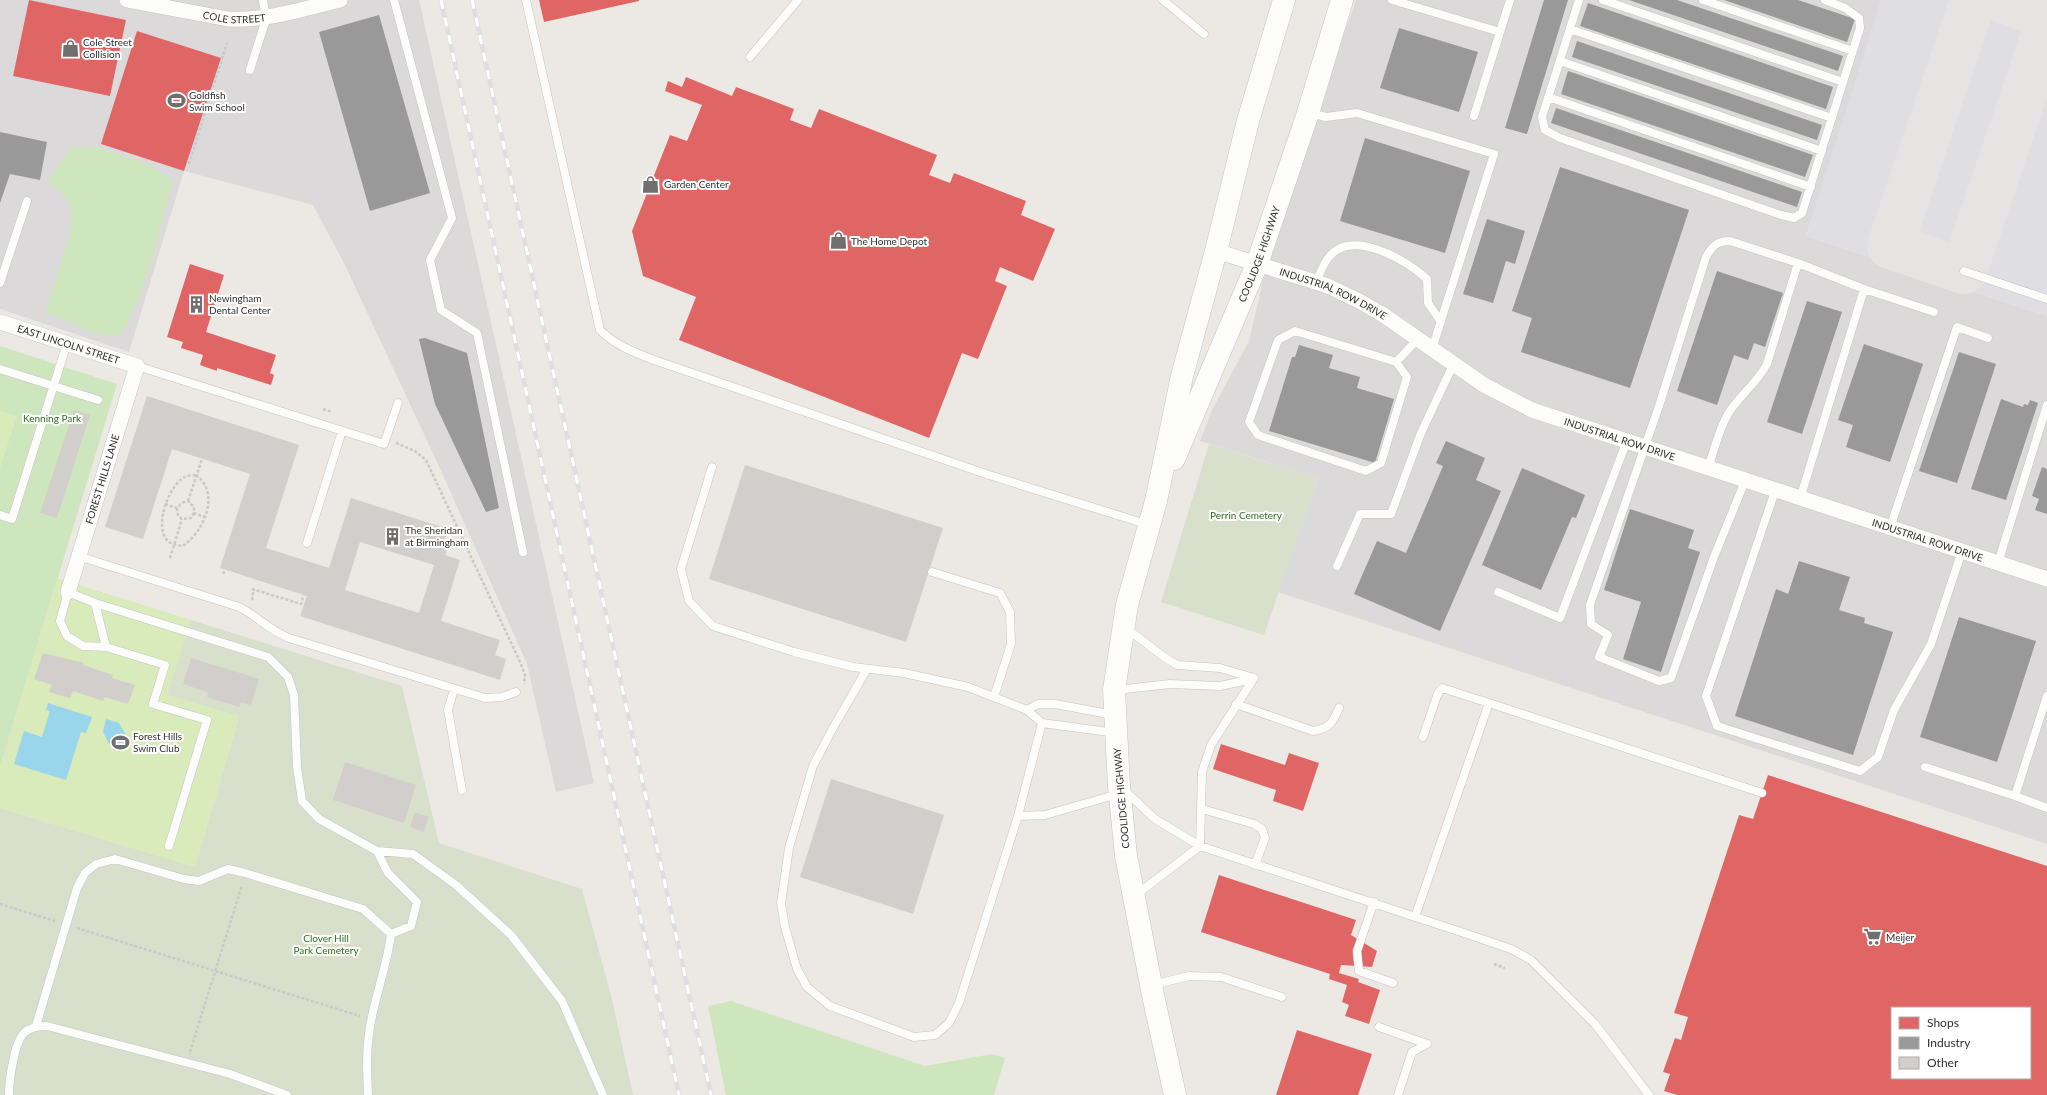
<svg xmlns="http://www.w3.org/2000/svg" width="2047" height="1095" font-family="Lato,sans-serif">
  <rect width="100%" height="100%" fill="#ece8e4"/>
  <path fill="#dcd9db" d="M 0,0 L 419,0 L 594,783 L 556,792 L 527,664 L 438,464 L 344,263 L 313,205 L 184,171 L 129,352 L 0,309 Z
    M 1356,0 L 1883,0 L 1806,236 L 2047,316 L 2047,844 L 1278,592 L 1318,478 L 1200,441 L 1212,410 L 1249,341 L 1275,229 Z"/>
  <path fill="#dfdee2" d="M 1881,0 L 2047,0 L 2047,316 L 1806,236 Z"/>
  <path fill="#cee6be" d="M 70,148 L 101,148 L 149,165 L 173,181 C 165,205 161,229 154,253 C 146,282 134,309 121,336 L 94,333 L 45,312 L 71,231 L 69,200 L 48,181 Z
    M 0,346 L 117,384 L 0,767 Z
    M 731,1001 L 925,1066 L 992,1054 L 1005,1058 L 994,1095 L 726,1095 L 708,1006 Z"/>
  <path fill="#d8e0cc" d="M 1209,444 L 1318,478 L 1264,635 L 1161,602 Z
    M 191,620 L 402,686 L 439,843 L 582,889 L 612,999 L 633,1095 L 0,1095 L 0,808 L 195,867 L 239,717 L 167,695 Z"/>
  <path fill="#d9eabb" d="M 0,411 L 17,416 L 0,469 Z
    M 57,578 L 191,620 L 167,695 L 239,716 L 195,867 L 0,808 L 0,767 Z"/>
  <path fill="#99d6ec" d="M 48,703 L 92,717 L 86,733 L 81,732 L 66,780 L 14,764 L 24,731 L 42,737 L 50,711 L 46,710 Z
    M 106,719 L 119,723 L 126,735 L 122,748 L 109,744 L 103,732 Z"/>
  <path fill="#e06666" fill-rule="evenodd" d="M 29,0 L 126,20 L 110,96 L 13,76 Z
    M 539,0 L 639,0 L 639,1 L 544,22 Z
    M 137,31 L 221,58 L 184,171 L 101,144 Z
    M 686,77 L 732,96 L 736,87 L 794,109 L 790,120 L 811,128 L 819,109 L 937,155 L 929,175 L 950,183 L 954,173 L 1026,201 L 1021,215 L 1055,229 L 1033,281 L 1000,267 L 995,281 L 1007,286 L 978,359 L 962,353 L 929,438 L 679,340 L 696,297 L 643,276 L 632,231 L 670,135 L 687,141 L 702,105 L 665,91 L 668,81 L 682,87 Z
    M 190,264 L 224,275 L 206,332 L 276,355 L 270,373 L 274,375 L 271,385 L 217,368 L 217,371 L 200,365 L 203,355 L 181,348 L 183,342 L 167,337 Z
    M 1221,744 L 1285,765 L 1289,753 L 1319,763 L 1303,811 L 1273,801 L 1276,790 L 1213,769 Z
    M 1768,775 L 2047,866 L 2047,1095 L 1677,1095 L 1664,1091 L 1670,1074 L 1663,1072 L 1675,1038 L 1681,1040 L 1688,1017 L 1674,1013 L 1739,815 L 1753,819 ZM 1892,1008 L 2030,1008 L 2030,1078 L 1892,1078 Z
    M 1219,875 L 1356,920 L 1351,935 L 1377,951 L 1372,967 L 1341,965 L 1339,973 L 1359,979 L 1358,982 L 1380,990 L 1369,1024 L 1345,1016 L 1349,1005 L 1342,1002 L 1347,985 L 1329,979 L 1330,974 L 1201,932 Z
    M 1297,1030 L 1372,1054 L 1358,1095 L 1276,1095 Z"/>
  <path fill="#999" d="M 1544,0 L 1568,0 L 1527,134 L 1505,128 Z
    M 1629,0 L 1677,0 L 1843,56 L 1838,71 Z
    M 1724,0 L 1798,0 L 1855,19 L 1847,42 Z
    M 1588,3 L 1833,87 L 1826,109 L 1580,26 Z
    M 379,15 L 430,193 L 370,211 L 319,32 Z
    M 1399,28 L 1478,52 L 1459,112 L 1380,88 Z
    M 1577,41 L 1822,125 L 1817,140 L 1572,57 Z
    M 1568,71 L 1813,155 L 1805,177 L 1561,94 Z
    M 1556,108 L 1802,192 L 1797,207 L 1551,123 Z
    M 0,132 L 47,142 L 40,180 L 10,174 L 0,203 Z
    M 1365,138 L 1470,171 L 1445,253 L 1340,221 Z
    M 1560,167 L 1689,210 L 1630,388 L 1521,352 L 1532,318 L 1512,311 Z
    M 1487,219 L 1525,231 L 1515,264 L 1506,261 L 1493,303 L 1463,294 Z
    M 1717,271 L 1783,293 L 1765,347 L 1754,343 L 1748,360 L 1734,355 L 1717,405 L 1677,391 Z
    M 1807,301 L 1842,312 L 1802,434 L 1767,422 Z
    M 425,338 L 467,353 L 499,508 L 486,512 L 435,404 L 419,339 Z
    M 1864,344 L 1923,364 L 1890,462 L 1846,447 L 1853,425 L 1838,420 Z
    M 1299,345 L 1333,355 L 1329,368 L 1360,377 L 1357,388 L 1394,399 L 1375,463 L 1269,431 L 1292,357 L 1295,357 Z
    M 1959,352 L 1996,364 L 1957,483 L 1919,471 Z
    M 2001,399 L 2023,407 L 2024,404 L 2028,405 L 2030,400 L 2038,403 L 2006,500 L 1971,489 Z
    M 1446,441 L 1485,458 L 1476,480 L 1501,491 L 1440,631 L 1354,594 L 1377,541 L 1406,553 L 1443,466 L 1436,463 Z
    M 2042,467 L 2047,469 L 2047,514 L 2035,510 L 2039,499 L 2032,496 Z
    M 1522,468 L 1585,495 L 1576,518 L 1572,517 L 1541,590 L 1482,565 Z
    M 1630,509 L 1694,530 L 1688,548 L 1700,552 L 1661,672 L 1623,659 L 1641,602 L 1604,590 Z
    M 1799,561 L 1850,577 L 1839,610 L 1865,618 L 1864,623 L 1893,632 L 1853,755 L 1735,716 L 1776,589 L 1788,594 Z
    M 1959,617 L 2036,641 L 1997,762 L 1920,737 Z"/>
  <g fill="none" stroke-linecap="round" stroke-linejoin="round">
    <path stroke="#e6e4e2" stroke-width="46" d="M 1973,0 L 1890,246 L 1964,271 L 2047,26
      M 2002,0 L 2047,15"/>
  </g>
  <path fill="#d1cecb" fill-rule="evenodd" d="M 147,396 L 299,445 L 266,548 L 329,568 L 351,498 L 448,529 L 443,544 L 449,545 L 445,555 L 460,560 L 441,621 L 500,640 L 495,655 L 506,659 L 500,680 L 300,616 L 307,596 L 220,568 L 250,474 L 172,449 L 143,539 L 105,527 ZM 360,542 L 434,565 L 419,613 L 345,590 Z
    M 74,410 L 90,415 L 57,518 L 40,513 Z
    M 745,465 L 943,528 L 906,642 L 709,579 Z
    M 43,653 L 84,663 L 83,665 L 113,675 L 112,678 L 135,685 L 128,704 L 105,697 L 103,701 L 73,691 L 70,698 L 49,692 L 52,685 L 34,679 Z
    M 191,658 L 259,679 L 251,705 L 241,702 L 239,707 L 207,697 L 208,692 L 183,684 Z
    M 345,762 L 416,785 L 404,823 L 333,800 Z
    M 831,779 L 944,815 L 913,914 L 800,877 Z
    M 415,812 L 429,817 L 424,832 L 410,827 Z"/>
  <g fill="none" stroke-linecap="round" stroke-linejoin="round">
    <defs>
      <path id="lane" d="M 394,0 L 452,218 L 430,260 L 441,310 L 477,333 L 523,552
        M 526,0 L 600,330 C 615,345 633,352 654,360 L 989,475 L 1149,525
        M 1163,0 L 1204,34
        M 1392,0 L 1500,32 L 1510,0
        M 1579,0 L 1542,117 L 1545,130 L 1560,138 L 1781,215 L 1794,218 L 1802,213 L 1860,28 L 1859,18 L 1845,8 L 1825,0
        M 1603,0 L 1843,82
        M 1703,0 L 1853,51
        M 1570,29 L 1832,118
        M 750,57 L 798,0
        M 1560,61 L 1822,151
        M 250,70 L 266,19 L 263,0
        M 1548,97 L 1811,187
        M 1310,113 L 1326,117 L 1357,113 L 1494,154 L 1432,349
        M 1474,116 L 1500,32
        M 1798,263 L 1864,289
        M 1964,271 L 2047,299
        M 1316,282 C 1320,274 1323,264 1329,257 C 1352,228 1406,260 1427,279 L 1428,303 L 1441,322
        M 0,283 L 27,201
        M 1396,362 L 1407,377 L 1381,463 L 1366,471 L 1258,435 L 1249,422 L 1278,340 L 1295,331 L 1396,362 L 1418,339
        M 137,366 L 384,444 L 398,403
        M 0,369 L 98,400
        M 712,467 L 681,569 L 689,601 L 713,626 L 794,652 L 853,667 L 904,673 L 968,687 L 1027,710
        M 1708,469 C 1714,451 1718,431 1728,414 C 1739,396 1757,383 1767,364 L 1798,263 L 1730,241 C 1717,241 1712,246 1706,257 L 1659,406 L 1590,605 L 1591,624 L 1608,635 L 1599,657 L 1659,681 L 1671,678 L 1714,557 L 1745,481
        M 1775,491 L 1706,696 L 1717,726 L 1860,771 L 1878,757 L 1894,710 L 1931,644 L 1962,551
        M 1800,499 L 1864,289 L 1934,312
        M 0,515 L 12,519 L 67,343
        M 1890,528 L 1957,327 L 1988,338
        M 307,543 L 342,431
        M 78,556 L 239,607 C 257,616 269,630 289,638 L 485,698 L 502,697 L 516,692
        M 1998,563 L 2047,405
        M 1337,566 L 1360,514 L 1391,514 L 1421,433 L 1453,365
        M 932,572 L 1000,593 L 1010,612 L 1011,644 L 994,697
        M 1498,592 L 1560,618 L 1626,443
        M 95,603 L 106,647 L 83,646 L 67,636 L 60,621 L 68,592 L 95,603 L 268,657 L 288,677 L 294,695 L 297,767 L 302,801 L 319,819 L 377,851 L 388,873 L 417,902 L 411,926 L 391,934 C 387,966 375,996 370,1027 C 366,1050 367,1072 368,1095
        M 1126,628 L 1164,657 L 1177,665 L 1220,668 L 1254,678
        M 106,647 L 165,665 L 153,704 L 207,720 L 169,846
        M 867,669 L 833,728 L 813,766 L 789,848 L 781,903 L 785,927 L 797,969 L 807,987 L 830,1006 L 914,1037 L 935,1035 L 949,1023 L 959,1003 L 1018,816
        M 1254,678 L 1211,745 L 1202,772 L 1200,846 L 1464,933 L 1511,949 L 1531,960 L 1595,1024 L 1649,1095
        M 454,689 L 448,710 L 462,790
        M 1116,690 L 1170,684 L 1220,686 L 1253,679
        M 1236,704 L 1313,731 C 1330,728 1332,724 1339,708
        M 1114,715 L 1055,704 L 1038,704 L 1027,710 L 1042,723 L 1116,733
        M 1042,723 L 1018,816 L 1045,815 L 1118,794
        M 1423,737 L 1438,693 L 1442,688 L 1489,703
        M 1925,767 L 2015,796 L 2047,696
        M 1123,789 L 1155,819 L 1200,846 L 1136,895
        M 2015,796 L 2047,808
        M 1202,809 L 1254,824 L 1262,829 L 1265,838 L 1255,865
        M 377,851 L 413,854 L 456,885 L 511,935 L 562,1001 L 603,1095
        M 1374,902 L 1357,951 L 1359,971 L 1393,983
        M 1415,917 L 1489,703 L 1762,793
        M 1152,985 L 1189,976 L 1221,977 L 1282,997
        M 36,1026 L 77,888 L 85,873 L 96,864 L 115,859 L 184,879 L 199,881 L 228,869 L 245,873 L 363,909 L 391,934
        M 1379,1027 L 1427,1044
        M 9,1095 C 9,1081 14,1043 24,1033 C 30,1027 39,1026 47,1026 L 230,1074 L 287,1095
        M 1398,1095 L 1412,1052 L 1427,1044"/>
      <g id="street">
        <path id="s1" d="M 127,0 L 228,19 C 267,21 303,9 340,0"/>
        <path id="s2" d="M 1216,251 L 1328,286 L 1359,301 L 1382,314 L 1484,385 L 1532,410 L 2047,579"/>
        <path id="s3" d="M 0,322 L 137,366 L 68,592"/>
      </g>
      <g id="secondary">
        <path id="s4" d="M 1174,459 L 1257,264 L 1308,113 L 1342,0"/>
        <path d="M 1175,1095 L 1154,1000 L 1126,856 L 1119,786 L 1114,690 L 1127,605 L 1156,501 L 1182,376 L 1216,251 L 1248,121 L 1284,0"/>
      </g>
    </defs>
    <use href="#lane" stroke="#c5c4c5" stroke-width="9"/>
    <use href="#street" stroke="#c5c4c5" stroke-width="16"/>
    <use href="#secondary" stroke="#c5c4c5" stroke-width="23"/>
    <path stroke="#c9c9c8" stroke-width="2.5" stroke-dasharray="3 2" stroke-linecap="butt" d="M 189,164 L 227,43
      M 323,409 L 332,412
      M 396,443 L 415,451 L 426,460 L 520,662 L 525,675 L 524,684
      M 196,475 C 221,494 204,531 183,546 C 178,545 172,545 168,541 C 153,528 169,482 187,476 C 189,475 193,476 196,475 Z
      M 188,501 L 202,459
      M 165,504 L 177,508 L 182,503 L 188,501 L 194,507 L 194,513 L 205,517
      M 177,508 L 178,516 L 182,519 L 191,518 L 194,513
      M 170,558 L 182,519
      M 223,574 L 225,570
      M 252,589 L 301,604 L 304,595
      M 253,600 L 252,597 L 254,589
      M 0,904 L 55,921
      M 77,928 L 360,1016
      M 1494,964 L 1505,968
      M 190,1052 L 242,885"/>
    <use href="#lane" stroke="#fcfcfb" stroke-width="8"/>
    <use href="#street" stroke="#fcfcfb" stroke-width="15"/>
    <use href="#secondary" stroke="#fcfcfb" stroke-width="22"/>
    <defs>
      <path id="rail" d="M 441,0 L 679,1095
        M 472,0 L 711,1095"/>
    </defs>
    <use href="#rail" stroke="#dfdfe1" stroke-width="4.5"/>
    <use href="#rail" stroke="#fff" stroke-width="3" stroke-dasharray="9" stroke-linecap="butt"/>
  </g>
  <defs>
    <symbol id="shop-bare" viewBox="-9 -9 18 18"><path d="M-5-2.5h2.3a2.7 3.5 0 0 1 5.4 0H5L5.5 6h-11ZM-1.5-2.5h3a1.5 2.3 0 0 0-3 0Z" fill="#706f6e" stroke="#fff" stroke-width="2.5" paint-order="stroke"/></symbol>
    <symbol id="stadium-bare" viewBox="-9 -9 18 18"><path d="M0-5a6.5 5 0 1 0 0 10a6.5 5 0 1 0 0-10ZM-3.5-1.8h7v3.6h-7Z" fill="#706f6e" stroke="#fff" stroke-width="2.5" paint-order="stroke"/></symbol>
    <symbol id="building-bare" viewBox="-9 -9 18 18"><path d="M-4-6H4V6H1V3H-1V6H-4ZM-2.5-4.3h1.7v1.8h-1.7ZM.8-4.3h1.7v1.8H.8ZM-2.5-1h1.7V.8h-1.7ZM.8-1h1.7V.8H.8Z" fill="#706f6e" stroke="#fff" stroke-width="2.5" paint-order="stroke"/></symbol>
    <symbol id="supermarket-bare" viewBox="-9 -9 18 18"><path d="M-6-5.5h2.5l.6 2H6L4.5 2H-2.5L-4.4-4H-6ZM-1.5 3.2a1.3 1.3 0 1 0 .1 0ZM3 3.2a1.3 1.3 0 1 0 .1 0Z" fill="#706f6e" stroke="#fff" stroke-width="2.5" paint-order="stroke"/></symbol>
  </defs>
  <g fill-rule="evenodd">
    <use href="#shop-bare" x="58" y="36" width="25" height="25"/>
    <use href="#stadium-bare" x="164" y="88" width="25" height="25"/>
    <use href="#shop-bare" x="638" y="172" width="25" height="25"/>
    <use href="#shop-bare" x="826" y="228" width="25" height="25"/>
    <use href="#building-bare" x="184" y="292" width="25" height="25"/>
    <use href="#building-bare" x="380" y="524" width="25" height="25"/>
    <use href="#stadium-bare" x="108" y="730" width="25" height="25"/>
    <use href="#supermarket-bare" x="1860" y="924" width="25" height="25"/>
  </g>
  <g text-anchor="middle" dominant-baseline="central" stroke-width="4" stroke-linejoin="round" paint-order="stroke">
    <g font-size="10" fill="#2e2e2e" stroke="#fff">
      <text stroke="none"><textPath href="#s1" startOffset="109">COLE STREET</textPath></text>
      <text stroke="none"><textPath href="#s4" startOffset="222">COOLIDGE HIGHWAY</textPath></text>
      <text stroke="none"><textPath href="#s2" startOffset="125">INDUSTRIAL ROW DRIVE</textPath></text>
      <text stroke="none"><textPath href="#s3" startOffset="72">EAST LINCOLN STREET</textPath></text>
      <text stroke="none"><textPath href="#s2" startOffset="449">INDUSTRIAL ROW DRIVE</textPath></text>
      <text transform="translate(102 479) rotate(-73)">FOREST HILLS LANE</text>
      <text stroke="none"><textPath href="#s2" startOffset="773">INDUSTRIAL ROW DRIVE</textPath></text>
      <text transform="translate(1121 798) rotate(-95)">COOLIDGE HIGHWAY</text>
    </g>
    <g font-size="10" fill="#2e2e2e" stroke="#fff" text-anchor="start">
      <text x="83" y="42">Cole Street<tspan x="83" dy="12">Collision</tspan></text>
      <text x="189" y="95">Goldfish<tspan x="189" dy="12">Swim School</tspan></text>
      <text x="664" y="184">Garden Center</text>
      <text x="851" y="241">The Home Depot</text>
      <text x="209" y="298">Newingham<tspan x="209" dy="12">Dental Center</tspan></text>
      <text x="405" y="530">The Sheridan<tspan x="405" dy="12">at Birmingham</tspan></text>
      <text x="133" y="736">Forest Hills<tspan x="133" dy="12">Swim Club</tspan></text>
      <text x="1886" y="937">Meijer</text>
    </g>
    <g font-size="10" fill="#2c6e1b" stroke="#fff">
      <text x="52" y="418">Kenning Park</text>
      <text x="1246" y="515">Perrin Cemetery</text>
      <text x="326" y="938">Clover Hill<tspan x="326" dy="12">Park Cemetery</tspan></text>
    </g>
  </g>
  <rect x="1891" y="1007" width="140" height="72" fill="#ffffff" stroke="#ababab"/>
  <rect x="1899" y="1017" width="20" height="12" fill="#e06666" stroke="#ababab"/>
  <text x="1927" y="1027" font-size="12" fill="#2e2e2e">Shops</text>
  <rect x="1899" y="1037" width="20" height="12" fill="#999999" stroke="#ababab"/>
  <text x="1927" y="1047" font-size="12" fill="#2e2e2e">Industry</text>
  <rect x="1899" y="1057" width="20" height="12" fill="#d1cecb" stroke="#ababab"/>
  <text x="1927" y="1067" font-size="12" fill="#2e2e2e">Other</text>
</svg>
